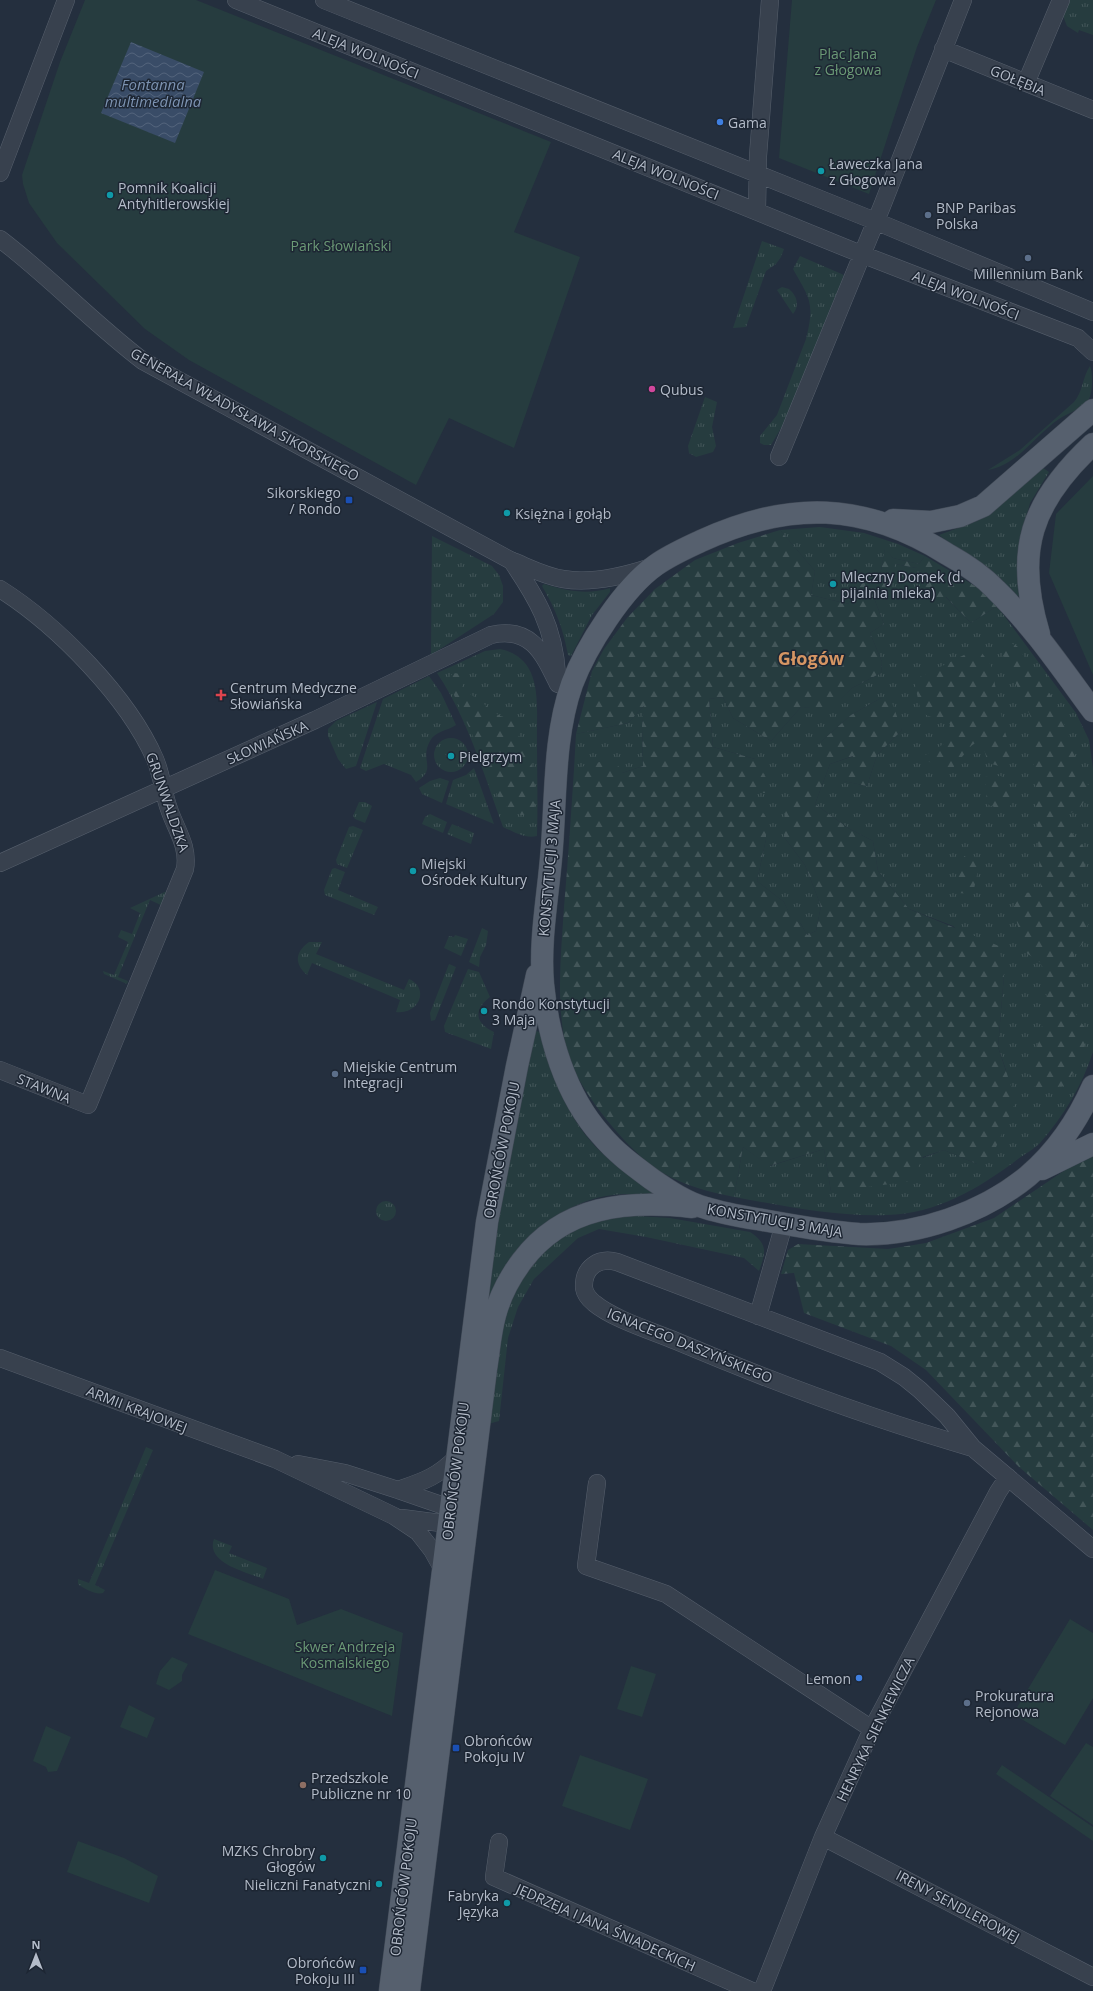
<svg xmlns="http://www.w3.org/2000/svg" width="1093" height="1991" font-family="'Open Sans',sans-serif">
  <defs>
    <pattern id="grass-tufts" width="24" height="20" patternUnits="userSpaceOnUse"><rect width="24" height="20" fill="#263c3f"/><path d="M3 7l-1-3M5 7V3M7 7l1-3M15 17l-1-3M17 17v-4M19 17l1-3" fill="none" stroke="#435659"/></pattern>
    <pattern id="forest-firs" width="22" height="20" patternUnits="userSpaceOnUse"><rect width="22" height="20" fill="#263c3f"/><path d="M5 1l3.5 6h-7zM16 11l3.5 6h-7z" fill="#435659"/></pattern>
    <pattern id="water-waves" width="16" height="10" patternUnits="userSpaceOnUse"><rect width="16" height="10" fill="#394c67"/><path d="M0 5q4-4 8 0t8 0" fill="none" stroke="#53647b"/></pattern>
  </defs>
  <rect width="100%" height="100%" fill="#242f3e"/>
  <path fill="url(#grass-tufts)" d="M 1069,0 L 1093,0 L 1093,35 L 1079,30 L 1078,33 L 1067,26 L 1063,16 Z
    M 762,241 L 784,249 L 781,257 L 776,264 L 766,271 L 746,327 L 733,328 Z
    M 800,256 L 844,275 L 784,423 L 771,445 L 764,445 L 760,443 L 760,436 L 777,415 L 806,339 C 815,303 810,299 793,269 Z
    M 782,287 L 789,289 C 797,296 800,305 793,314 L 777,290 Z
    M 1090,366 C 1093,373 1093,393 1088,401 C 1082,409 1068,413 1059,419 C 1035,435 1018,465 988,470 L 1020,450 L 1074,402 C 1083,392 1082,378 1090,366 Z
    M 705,397 L 717,402 L 712,427 L 716,446 L 713,452 L 696,457 L 689,453 L 688,446 Z
    M 1043,468 L 1049,472 L 1030,503 L 1022,532 L 1020,594 L 1017,598 L 966,555 L 939,535 L 977,521 L 992,512 Z
    M 820,527 L 864,533 L 898,544 L 925,556 L 919,564 L 893,558 L 885,549 L 880,576 L 863,582 L 848,604 L 811,595 L 815,571 L 780,530 Z
    M 432,536 L 492,566 L 499,575 L 503,586 L 503,602 L 494,614 L 431,655 Z
    M 895,564 L 917,568 L 971,623 L 997,606 L 1076,713 L 1089,740 L 1093,768 L 1093,1052 C 1082,1086 1063,1117 1040,1143 C 1034,1149 1025,1154 1018,1159 C 980,1188 936,1214 887,1215 C 836,1217 785,1206 734,1197 L 743,1147 L 770,1166 L 824,1149 L 831,1192 L 944,1150 L 977,1164 L 1006,1070 L 998,1047 L 1004,975 L 953,926 L 909,909 L 878,871 L 873,841 L 848,828 L 815,804 L 830,764 L 854,756 L 844,781 L 867,786 L 877,755 L 902,730 L 881,698 L 851,715 L 822,741 L 784,837 L 805,865 L 821,906 L 816,931 L 807,935 L 801,924 L 791,918 L 784,902 L 757,881 L 766,839 L 749,793 L 755,759 L 713,747 L 709,699 L 723,697 L 733,718 L 771,741 L 801,707 L 830,709 L 852,688 L 881,673 L 882,662 L 870,633 L 884,624 L 872,593 Z
    M 544,584 C 566,591 588,595 610,588 L 610,592 L 592,615 L 571,656 L 568,655 C 563,628 556,610 542,586 Z
    M 500,649 C 545,658 536,708 537,741 C 537,773 538,804 537,836 C 525,839 514,832 503,827 C 484,775 468,719 437,673 L 485,651 Z
    M 429,676 L 441,693 L 456,725 C 447,731 435,731 430,741 C 419,760 438,769 416,782 L 411,775 L 384,764 L 366,771 L 360,768 L 383,699 Z
    M 377,702 L 356,766 L 346,769 L 338,759 L 328,736 L 328,729 L 336,721 Z
    M 645,705 L 642,726 L 643,766 L 622,773 L 574,769 L 576,734 L 628,723 Z
    M434 755a17 17 0 1 1 34 0a17 17 0 1 1-34 0Z
    M 474,768 L 494,824 L 446,804 L 453,780 L 466,775 Z
    M 440,778 L 449,781 L 442,803 L 422,794 L 419,788 L 430,781 Z
    M 359,802 L 365,802 L 372,806 L 365,823 L 355,819 L 353,816 Z
    M 430,814 L 447,822 L 443,833 L 422,824 L 425,817 Z
    M 452,824 L 474,833 L 471,844 L 447,834 Z
    M 353,826 L 363,830 L 347,868 L 337,864 L 336,860 L 349,827 Z
    M 335,868 L 345,872 L 338,890 L 378,907 L 374,915 L 325,895 L 324,890 L 332,869 Z
    M 169,890 L 163,906 L 150,900 L 118,977 L 128,981 L 127,984 L 104,974 L 103,971 L 114,975 L 128,942 L 118,937 L 121,930 L 132,934 L 140,913 L 130,908 Z
    M 482,928 L 488,931 L 486,945 L 480,957 L 479,967 L 469,962 Z
    M 455,935 L 468,939 L 461,956 L 444,948 L 449,936 L 454,937 Z
    M 309,942 L 322,942 L 316,954 L 404,990 L 409,979 C 430,988 419,1015 396,1012 L 400,1000 L 312,963 L 307,975 C 294,964 295,952 309,942 Z
    M 449,964 L 456,967 L 435,1020 L 431,1021 L 430,1013 Z
    M 468,969 L 479,972 L 490,997 C 473,1010 475,1023 494,1032 L 491,1049 L 445,1032 L 444,1026 Z
    M 535,1031 L 541,1032 C 551,1075 569,1123 603,1154 C 620,1170 640,1183 660,1196 C 648,1195 635,1194 623,1194 C 564,1196 513,1244 490,1295 L 485,1296 L 497,1220 Z
    M376 1211a10 10 0 1 1 20 0a10 10 0 1 1-20 0Z
    M 637,1216 L 670,1218 L 750,1232 C 768,1244 766,1252 759,1271 L 744,1258 L 646,1237 L 599,1229 L 578,1238 L 534,1279 L 518,1307 L 508,1338 L 499,1421 L 488,1424 L 498,1337 L 515,1285 L 554,1241 L 583,1224 L 609,1217 Z
    M 146,1447 L 153,1450 L 95,1585 L 105,1590 L 103,1593 C 96,1595 84,1589 78,1584 L 78,1579 L 89,1583 Z
    M 214,1539 L 232,1546 L 229,1553 L 267,1568 L 263,1579 C 247,1572 205,1563 214,1539 Z"/>
  <path fill="url(#forest-firs)" d="M 780,530 L 815,571 L 811,595 L 848,604 L 863,582 L 880,576 L 885,548 L 893,558 L 919,564 L 925,556 L 980,589 L 997,606 L 971,623 L 946,597 L 933,600 L 914,578 L 917,568 L 895,564 L 892,587 L 872,593 L 884,624 L 870,633 L 882,662 L 881,673 L 852,688 L 830,710 L 801,707 L 771,741 L 733,718 L 723,697 L 709,699 L 713,747 L 755,759 L 768,781 L 768,793 L 749,793 L 766,817 L 766,839 L 757,881 L 784,902 L 791,917 L 801,924 L 807,935 L 816,931 L 821,906 L 805,865 L 784,837 L 785,814 L 791,787 L 822,741 L 851,715 L 881,698 L 892,703 L 902,730 L 877,755 L 867,786 L 843,781 L 853,756 L 830,764 L 815,804 L 848,828 L 873,841 L 878,871 L 909,909 L 999,946 L 1004,975 L 998,1047 L 1016,1101 L 990,1161 L 977,1164 L 944,1150 L 923,1157 L 912,1181 L 831,1192 L 824,1149 L 769,1166 L 743,1147 L 734,1197 C 710,1192 685,1186 663,1173 C 630,1154 579,1091 568,1055 C 555,1007 561,956 564,907 C 568,861 571,815 574,769 L 614,758 L 622,773 L 643,766 L 642,726 L 644,706 L 628,723 L 576,734 L 592,671 L 604,649 L 627,618 L 655,589 L 695,560 L 738,543 Z
    M 1004,640 L 1017,646 L 1058,706 L 1078,765 L 1091,791 L 1079,809 L 1068,814 L 1068,829 L 1089,853 L 1072,908 L 1088,924 L 1083,943 L 1074,953 L 1078,989 L 1076,1016 L 1089,1033 L 1078,1065 L 1064,1086 L 1044,1088 L 1028,1086 L 1032,1060 L 1040,1039 L 1047,991 L 1041,963 L 1025,952 L 1013,908 L 1022,893 L 1041,892 L 1031,718 L 999,645 Z
    M 978,648 L 991,665 L 1004,729 L 1012,753 L 1006,768 L 988,763 L 981,739 L 971,746 L 948,774 L 922,757 L 947,742 L 950,724 L 921,713 L 914,680 Z
    M 453,673 L 463,674 L 462,688 L 500,716 L 520,721 L 523,724 L 516,744 C 534,756 535,775 535,795 C 535,800 536,806 533,811 C 530,814 525,815 521,815 L 505,806 L 499,799 L 481,753 L 447,680 Z
    M 1001,776 L 1008,782 L 1012,804 L 1004,811 L 987,804 L 985,777 Z
    M 968,853 L 980,860 L 973,894 L 958,893 L 956,864 Z
    M 1093,1156 L 1093,1530 L 1019,1467 L 926,1370 L 891,1346 L 804,1313 L 794,1273 L 781,1274 L 788,1250 L 798,1244 L 888,1249 L 926,1243 L 994,1218 L 1074,1164 Z"/>
  <path fill="#263c3f" d="M 85,0 L 196,0 L 551,142 L 514,232 L 580,257 L 514,448 L 449,418 L 416,485 L 189,360 L 145,329 L 57,243 L 29,203 L 23,184 L 22,175 L 60,62 Z
    M 792,0 L 936,0 L 917,47 L 869,194 L 779,158 Z
    M 1093,476 L 1093,675 L 1049,573 L 1056,514 Z
    M 215,1570 L 289,1599 L 297,1625 L 341,1609 L 403,1633 L 392,1716 L 188,1634 Z
    M 1070,1619 L 1093,1633 L 1093,1698 L 1065,1745 L 1013,1714 Z
    M 172,1657 L 188,1664 L 182,1675 L 182,1681 L 169,1690 L 156,1684 L 160,1671 Z
    M 631,1666 L 656,1674 L 642,1717 L 617,1709 Z
    M 129,1705 L 155,1718 L 147,1738 L 120,1727 Z
    M 46,1726 L 71,1737 L 57,1771 L 48,1772 L 46,1767 L 33,1761 Z
    M 1086,1743 L 1093,1747 L 1093,1825 L 1050,1796 Z
    M 580,1755 L 648,1779 L 630,1830 L 562,1806 Z
    M 1002,1765 L 1093,1827 L 1093,1841 L 996,1774 Z
    M 78,1841 L 124,1858 L 158,1876 L 149,1903 L 67,1872 Z"/>
  <path fill="url(#water-waves)" d="M 131,42 L 204,72 L 175,143 L 101,113 Z"/>
  <g fill="none" stroke-linecap="round" stroke-linejoin="round">
    <defs>
      <path id="minor" d="M 236,0 L 861,254 L 1078,338 L 1093,352
        M 324,0 L 875,221 L 1093,312
        M 943,49 L 1093,110
        M 1026,83 L 1061,0
        M 0,173 L 66,0
        M 757,211 L 758,156 L 770,0
        M 0,239 C 50,277 93,323 143,361 L 510,560 C 528,567 544,576 563,579 C 592,584 624,576 651,567
        M 779,457 L 882,206 L 963,0
        M 511,560 C 537,598 554,627 557,674
        M 0,589 C 57,625 128,697 155,759 C 162,775 163,793 169,809 C 176,830 189,846 185,869 L 88,1105 L 0,1070
        M 0,863 L 315,720 L 491,635 C 531,626 543,653 558,684
        M 758,1316 L 784,1224
        M 0,1358 L 275,1459 L 394,1516 L 418,1532 L 432,1550 L 442,1568
        M 973,1448 C 872,1419 773,1382 676,1341 C 652,1331 613,1319 594,1303 C 589,1299 585,1294 584,1288 C 583,1267 599,1257 617,1262 L 880,1362 L 904,1377 L 920,1390 L 947,1416 L 973,1448 L 1093,1549
        M 298,1464 L 345,1473 L 398,1490 L 450,1508 L 461,1515
        M 597,1483 L 586,1566 L 666,1594 L 872,1729
        M 398,1490 C 424,1481 437,1477 457,1457
        M 402,1518 L 448,1524 L 461,1521
        M 823,1837 L 1093,1977
        M 499,1842 L 494,1877 L 752,1991
        M 762,1991 L 823,1837 L 872,1729 L 998,1492 L 1008,1477"/>
      <path id="major" d="M 893,520 L 931,522 L 960,516 L 983,506 L 1093,410
        M 1039,634 C 1014,551 1031,502 1093,444
        M 1093,711 C 1062,669 1033,626 996,590 C 982,575 965,564 947,554 C 864,502 790,500 701,541 C 686,548 670,555 656,565 C 623,588 586,647 572,684 C 554,735 556,793 552,846 C 549,892 539,938 543,984 C 548,1036 565,1095 601,1135 C 616,1153 634,1166 653,1180 C 669,1191 687,1203 706,1208 C 728,1215 752,1218 774,1222 C 802,1227 831,1232 859,1234 C 917,1236 983,1213 1028,1176 C 1056,1152 1078,1120 1093,1086
        M 1042,1169 L 1093,1144
        M 390,1991 L 487,1222 L 517,1066 L 537,975
        M 409,1991 L 486,1369 C 489,1351 490,1333 495,1315 C 500,1296 510,1277 522,1261 C 564,1205 627,1200 692,1207"/>
    </defs>
    <use href="#minor" stroke="#565f6c" stroke-width="18"/>
    <use href="#major" stroke="#414a57" stroke-width="23"/>
    <use href="#minor" stroke="#38414e" stroke-width="17"/>
    <use href="#major" stroke="#56606e" stroke-width="22"/>
  </g>
  <g fill="#3f7fe0" stroke="#1d2633" stroke-width="1.5">
    <circle cx="720" cy="122" r="4"/>
    <circle cx="859" cy="1678" r="4"/>
  </g>
  <g fill="#0f9aa8" stroke="#1d2633" stroke-width="1.5">
    <circle cx="821" cy="171" r="4"/>
    <circle cx="110" cy="195" r="4"/>
    <circle cx="507" cy="513" r="4"/>
    <circle cx="833" cy="584" r="4"/>
    <circle cx="451" cy="756" r="4"/>
    <circle cx="413" cy="871" r="4"/>
    <circle cx="484" cy="1011" r="4"/>
    <circle cx="323" cy="1858" r="4"/>
    <circle cx="379" cy="1884" r="4"/>
    <circle cx="507" cy="1903" r="4"/>
  </g>
  <g fill="#5c6f8a" stroke="#1d2633" stroke-width="1.5">
    <circle cx="928" cy="215" r="4"/>
    <circle cx="1028" cy="258" r="4"/>
    <circle cx="335" cy="1074" r="4"/>
    <circle cx="967" cy="1703" r="4"/>
  </g>
  <circle fill="#d1479c" stroke="#1d2633" stroke-width="1.5" cx="652" cy="389" r="4"/>
  <g fill="#1a4fb4" stroke="#1d2633" stroke-width="1.5">
    <rect x="345" y="496" width="8" height="8" rx="2"/>
    <rect x="452" y="1744" width="8" height="8" rx="2"/>
    <rect x="359" y="1966" width="8" height="8" rx="2"/>
  </g>
  <path fill="#e0444e" stroke="#1d2633" stroke-width="1.5" d="M219 689h4v4h4v4h-4v4h-4v-4h-4v-4h4z"/>
  <circle fill="#8d6e63" stroke="#1d2633" stroke-width="1.5" cx="303" cy="1785" r="4"/>
  <g text-anchor="middle" dominant-baseline="central" stroke-width="3" stroke-linejoin="round" paint-order="stroke">
    <g font-size="14" fill="#b4bcc9" stroke="#1d2633">
      <text transform="translate(366 53) rotate(22)">ALEJA WOLNOŚCI</text>
      <text transform="translate(1018 80) rotate(22)">GOŁĘBIA</text>
      <text transform="translate(666 174) rotate(22)">ALEJA WOLNOŚCI</text>
      <text transform="translate(966 295) rotate(21)">ALEJA WOLNOŚCI</text>
      <text transform="translate(245 414) rotate(29)">GENERAŁA WŁADYSŁAWA SIKORSKIEGO</text>
      <text transform="translate(267 742) rotate(-24)">SŁOWIAŃSKA</text>
      <text transform="translate(168 802) rotate(71)">GRUNWALDZKA</text>
      <text transform="translate(549 868) rotate(-85)">KONSTYTUCJI 3 MAJA</text>
      <text transform="translate(44 1088) rotate(22)">STAWNA</text>
      <text transform="translate(501 1150) rotate(-79)">OBROŃCÓW POKOJU</text>
      <text transform="translate(775 1220) rotate(10)">KONSTYTUCJI 3 MAJA</text>
      <text transform="translate(690 1345) rotate(22)">IGNACEGO DASZYŃSKIEGO</text>
      <text transform="translate(137 1409) rotate(21)">ARMII KRAJOWEJ</text>
      <text transform="translate(455 1471) rotate(-83)">OBROŃCÓW POKOJU</text>
      <text transform="translate(875 1729) rotate(-64)">HENRYKA SIENKIEWICZA</text>
      <text transform="translate(403 1887) rotate(-83)">OBROŃCÓW POKOJU</text>
      <text transform="translate(958 1906) rotate(28)">IRENY SENDLEROWEJ</text>
      <text transform="translate(606 1927) rotate(24)">JĘDRZEJA I JANA ŚNIADECKICH</text>
    </g>
    <g font-size="14" fill="#6b9a76" stroke="#1d2633">
      <text x="848" y="53">Plac Jana<tspan x="848" dy="16">z Głogowa</tspan></text>
      <text x="341" y="245">Park Słowiański</text>
      <text x="345" y="1646">Skwer Andrzeja<tspan x="345" dy="16">Kosmalskiego</tspan></text>
    </g>
    <g font-size="14" fill="#b4bcc9" stroke="#1d2633" text-anchor="start">
      <text x="728" y="122">Gama</text>
      <text x="829" y="163">Ławeczka Jana<tspan x="829" dy="16">z Głogowa</tspan></text>
      <text x="118" y="187">Pomnik Koalicji<tspan x="118" dy="16">Antyhitlerowskiej</tspan></text>
      <text x="936" y="207">BNP Paribas<tspan x="936" dy="16">Polska</tspan></text>
      <text x="1028" y="273" text-anchor="middle">Millennium Bank</text>
      <text x="660" y="389">Qubus</text>
      <text x="341" y="492" text-anchor="end">Sikorskiego<tspan x="341" dy="16">/ Rondo</tspan></text>
      <text x="515" y="513">Księżna i gołąb</text>
      <text x="841" y="576">Mleczny Domek (d.<tspan x="841" dy="16">pijalnia mleka)</tspan></text>
      <text x="230" y="687">Centrum Medyczne<tspan x="230" dy="16">Słowiańska</tspan></text>
      <text x="459" y="756">Pielgrzym</text>
      <text x="421" y="863">Miejski<tspan x="421" dy="16">Ośrodek Kultury</tspan></text>
      <text x="492" y="1003">Rondo Konstytucji<tspan x="492" dy="16">3 Maja</tspan></text>
      <text x="343" y="1066">Miejskie Centrum<tspan x="343" dy="16">Integracji</tspan></text>
      <text x="851" y="1678" text-anchor="end">Lemon</text>
      <text x="975" y="1695">Prokuratura<tspan x="975" dy="16">Rejonowa</tspan></text>
      <text x="464" y="1740">Obrońców<tspan x="464" dy="16">Pokoju IV</tspan></text>
      <text x="311" y="1777">Przedszkole<tspan x="311" dy="16">Publiczne nr 10</tspan></text>
      <text x="315" y="1850" text-anchor="end">MZKS Chrobry<tspan x="315" dy="16">Głogów</tspan></text>
      <text x="371" y="1884" text-anchor="end">Nieliczni Fanatyczni</text>
      <text x="499" y="1895" text-anchor="end">Fabryka<tspan x="499" dy="16">Języka</tspan></text>
      <text x="355" y="1962" text-anchor="end">Obrońców<tspan x="355" dy="16">Pokoju III</tspan></text>
    </g>
    <g font-size="15" font-style="italic" fill="#7c92b1" stroke="#1d2633">
      <text x="153" y="84">Fontanna<tspan x="153" dy="17">multimedialna</tspan></text>
    </g>
    <g font-size="18" font-weight="bold" fill="#d59563" stroke="#1d2633">
      <text x="811" y="658">Głogów</text>
    </g>
  </g>
  <g transform="translate(36 1955)" stroke="#1d2633" stroke-width="3" paint-order="stroke">
  <path d="M0-3L7 15L0 10L-7 15Z" fill="#b4bcc9"/>
  <text y="-6" font-size="11" font-weight="bold" text-anchor="middle" fill="#b4bcc9">N</text>
  </g>
</svg>
